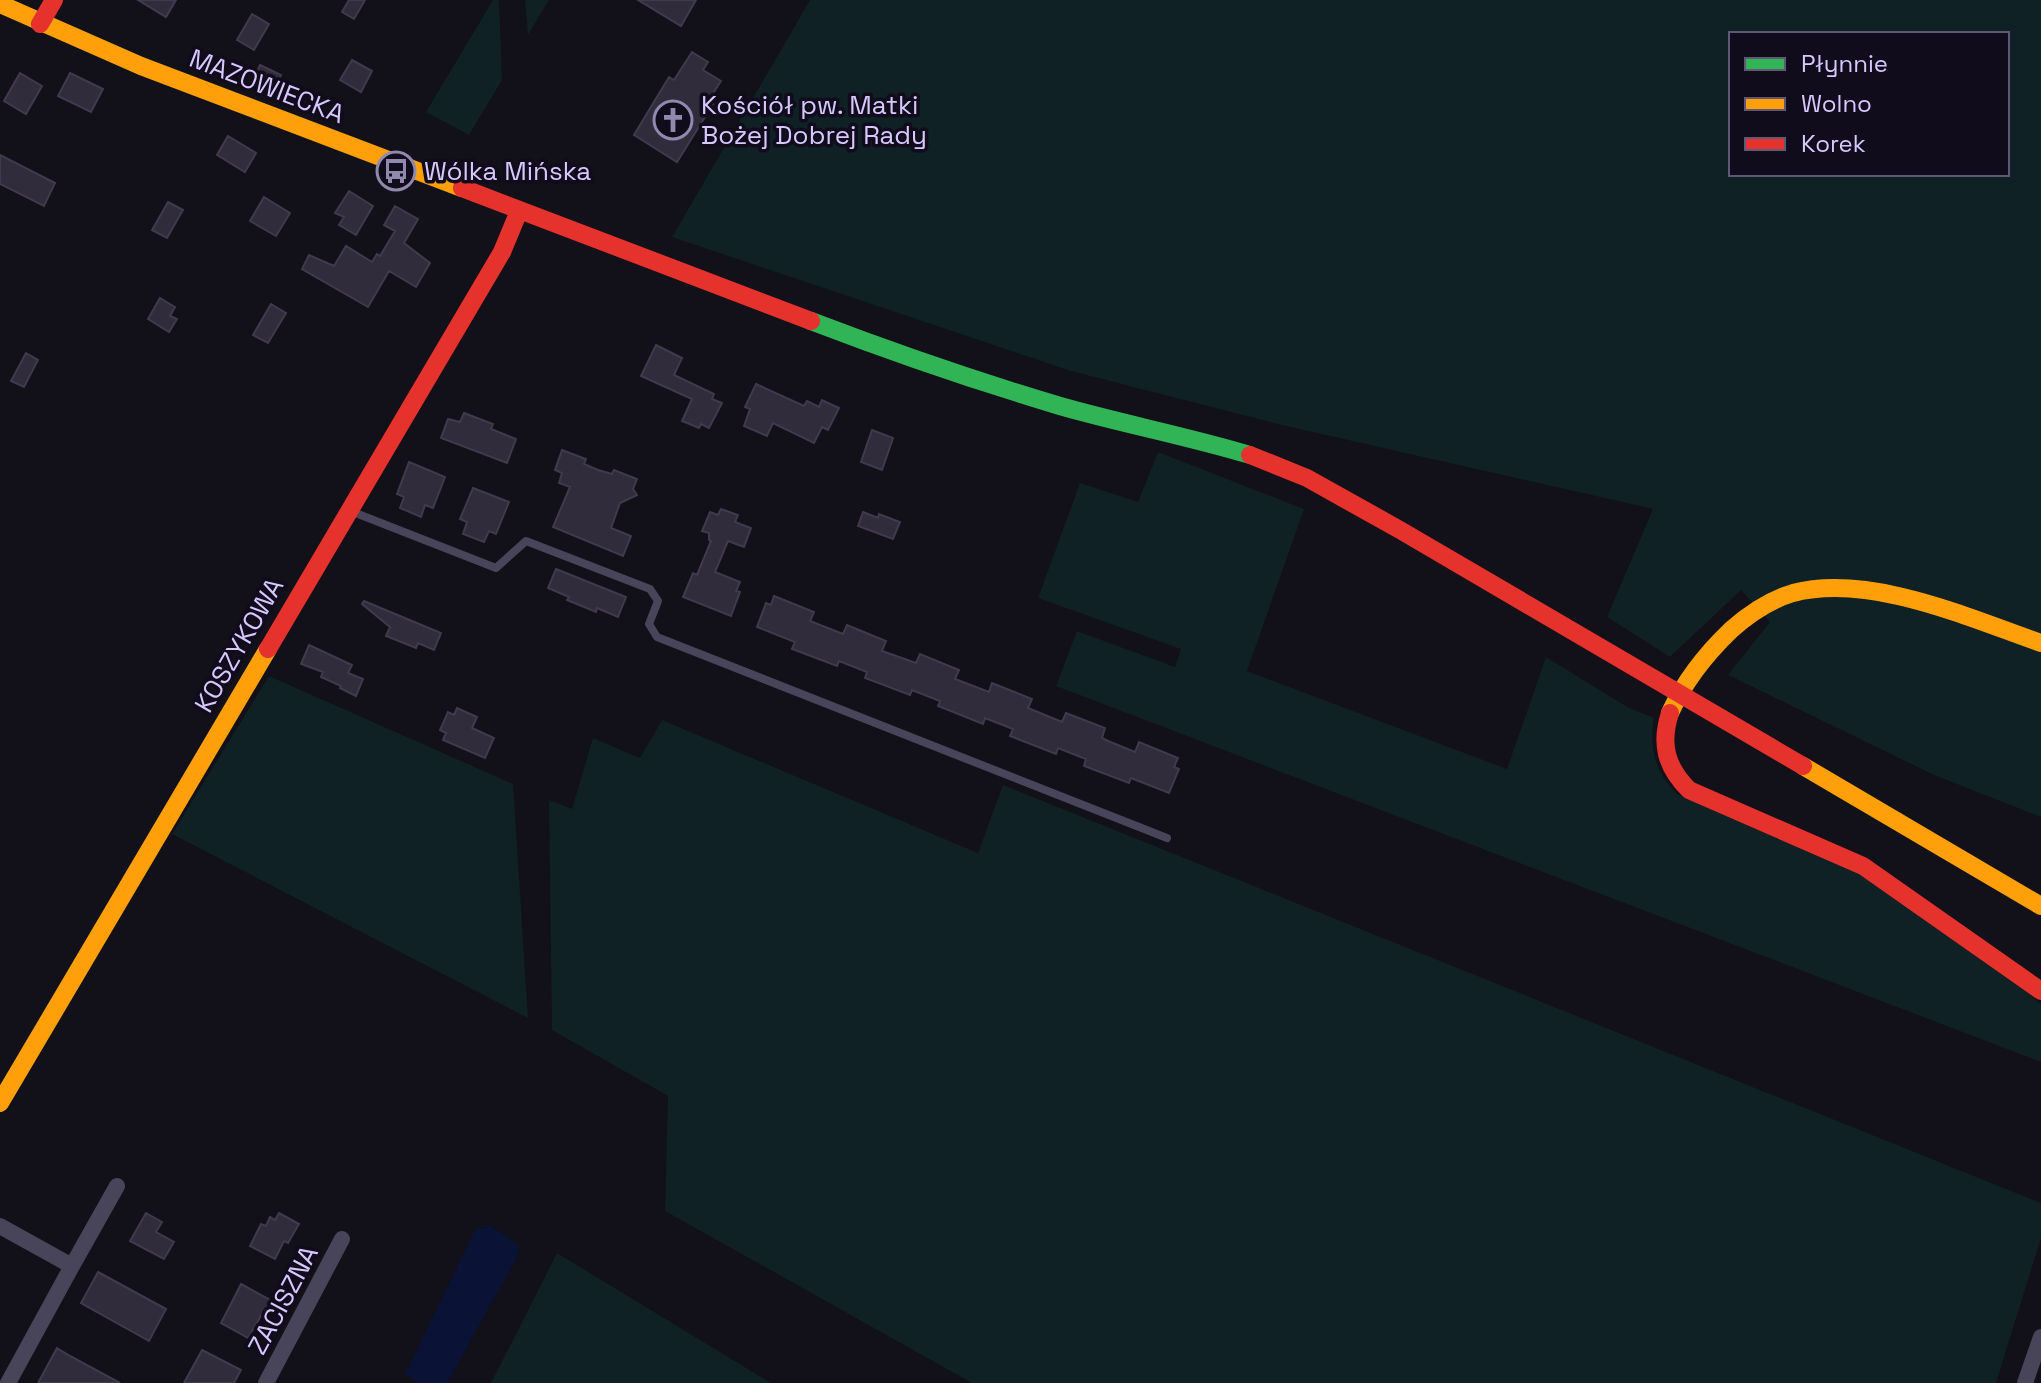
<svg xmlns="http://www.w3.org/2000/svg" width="2041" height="1383" font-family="'Space Grotesk',sans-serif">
  <rect width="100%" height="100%" fill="#121018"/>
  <path fill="#0f2124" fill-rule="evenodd" d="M 493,0 L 499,0 L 502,80 L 469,135 L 426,112 Z
    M 525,0 L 549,0 L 528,35 Z
    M 810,0 L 2041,0 L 2041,817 L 1934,775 L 1728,675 L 1770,622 L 1741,590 L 1670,657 L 1607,617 L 1653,509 L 1286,426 L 1071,371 L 672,237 ZM 1731,34 L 2007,34 L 2007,174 L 1731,174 Z
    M 1158,452 L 1304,509 L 1247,671 L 1507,769 L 1546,657 L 1629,708 L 1654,718 C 1649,748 1655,772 1677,794 L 1866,874 L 2010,975 L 2041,1005 L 2041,1062 L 1056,686 L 1077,631 L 1175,667 L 1181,649 L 1038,598 L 1080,483 L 1138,502 Z
    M 269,676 L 513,784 L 528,1018 L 172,834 Z
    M 662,720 L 978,853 L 1003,785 L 2041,1203 L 2041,1238 L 1996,1383 L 972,1383 L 665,1211 L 668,1096 L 552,1030 L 549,800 L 572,809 L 593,738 L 640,758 Z
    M 557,1253 L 771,1383 L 491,1383 Z"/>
  <path fill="#0a1335" d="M 489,1225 L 518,1244 L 518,1256 L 447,1383 L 419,1383 L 405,1374 L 475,1230 Z"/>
  <path fill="#312c3c" stroke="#403a4e" stroke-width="2" d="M 138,0 L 176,0 L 166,17 Z
    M 349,0 L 365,0 L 354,19 L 342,12 Z
    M 638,0 L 696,0 L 681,26 Z
    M 252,14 L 269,24 L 254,50 L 237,40 Z
    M 692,52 L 708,62 L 703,70 L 721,81 L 708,101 L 713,104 L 677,162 L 634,135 L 669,77 L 674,80 Z
    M 352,60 L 372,71 L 361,92 L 340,80 Z
    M 260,65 L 281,75 L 274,91 L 252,81 Z
    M 20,73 L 42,86 L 26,114 L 4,101 Z
    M 70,73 L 103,89 L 91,112 L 58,96 Z
    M 228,136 L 256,153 L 245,172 L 217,155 Z
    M 0,155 L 55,183 L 44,206 L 0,184 Z
    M 349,191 L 373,206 L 356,235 L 339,225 L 344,217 L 335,213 Z
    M 264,197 L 290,213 L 276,236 L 250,221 Z
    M 168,202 L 183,210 L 167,238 L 152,230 Z
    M 395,206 L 418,219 L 404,243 L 430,263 L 416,287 L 389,271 L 368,307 L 302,269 L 309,255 L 334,266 L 346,246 L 372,262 L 377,254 L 380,256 L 395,231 L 384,225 Z
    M 160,298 L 175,307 L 170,316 L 177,319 L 169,332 L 148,319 Z
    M 271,304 L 286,313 L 268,343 L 253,335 Z
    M 656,345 L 682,358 L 674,375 L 714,394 L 712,399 L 722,403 L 709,428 L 701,424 L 699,428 L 682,421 L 692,399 L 641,376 Z
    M 26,353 L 38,360 L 24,387 L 11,381 Z
    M 756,384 L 804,406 L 807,401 L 819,407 L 822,400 L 839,408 L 828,430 L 822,427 L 814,443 L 773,423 L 767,436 L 744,426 L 750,409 L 745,407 Z
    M 464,413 L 493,424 L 491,429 L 516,439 L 507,463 L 441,438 L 448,419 L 460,422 Z
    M 872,430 L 893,438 L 882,470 L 861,462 Z
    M 562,450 L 586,459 L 584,464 L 598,470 L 612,474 L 614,470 L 637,479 L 633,489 L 637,495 L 620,503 L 611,528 L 631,536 L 623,556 L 553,527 L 570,487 L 559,483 L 562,473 L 555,470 Z
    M 409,462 L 445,477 L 433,508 L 425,505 L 421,517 L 400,508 L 404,497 L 397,494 Z
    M 473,488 L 509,502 L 496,534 L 489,531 L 484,542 L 463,534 L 467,522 L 460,519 Z
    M 721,509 L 738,515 L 735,522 L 751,528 L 744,547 L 728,541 L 715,572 L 740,582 L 736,591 L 740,592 L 731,616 L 683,597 L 693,573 L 697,575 L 711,541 L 709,540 L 709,533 L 702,531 L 710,512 L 718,515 Z
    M 863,512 L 878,518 L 879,514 L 900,522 L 893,539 L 858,526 Z
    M 556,569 L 626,597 L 618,617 L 597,608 L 596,612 L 567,600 L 569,597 L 548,588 Z
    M 774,596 L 814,612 L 810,621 L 843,634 L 847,625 L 886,641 L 882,651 L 916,663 L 920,654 L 959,670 L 955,679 L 989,692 L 992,683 L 1032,699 L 1028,708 L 1062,722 L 1066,713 L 1105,728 L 1102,738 L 1108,741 L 1135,752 L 1139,742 L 1178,758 L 1174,767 L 1179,769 L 1169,793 L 1131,778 L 1129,783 L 1084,766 L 1086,759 L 1058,748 L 1056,754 L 1010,736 L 1013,729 L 985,718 L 983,724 L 938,706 L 940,701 L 912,690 L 910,695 L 865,678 L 867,672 L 839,661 L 837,666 L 792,649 L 795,642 L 757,627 L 766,603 L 771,605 Z
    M 364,601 L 441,633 L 434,650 L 418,643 L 416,648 L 386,636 L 390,627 L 362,604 Z
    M 309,645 L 352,665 L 348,673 L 363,679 L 356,696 L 340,688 L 341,686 L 321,677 L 323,672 L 301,664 Z
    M 457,708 L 477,717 L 472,728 L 494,738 L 485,758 L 443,740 L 446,733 L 440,730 L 448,712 L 454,715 Z
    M 146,1213 L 162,1222 L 156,1232 L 174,1242 L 164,1259 L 130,1241 Z
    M 279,1213 L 299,1224 L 288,1243 L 284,1241 L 275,1259 L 250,1246 L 261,1224 L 266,1226 L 270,1217 L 275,1220 Z
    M 98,1272 L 166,1309 L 149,1341 L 81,1303 Z
    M 241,1284 L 276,1303 L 267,1317 L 262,1314 L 248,1338 L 221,1323 Z
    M 57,1348 L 70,1356 L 120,1383 L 38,1383 Z
    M 202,1350 L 241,1370 L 234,1383 L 184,1383 Z"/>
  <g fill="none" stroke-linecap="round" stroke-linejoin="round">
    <path stroke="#484459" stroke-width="8" d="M 353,512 L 496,568 L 526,541 L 650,589 L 658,601 L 649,624 L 657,637 L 1167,838"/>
    <path stroke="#484459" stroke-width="16" d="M 0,1226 L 72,1266 L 117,1186
      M 8,1383 L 72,1266
      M 266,1383 L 342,1239
      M 2025,1383 L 2041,1337"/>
    <path stroke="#30b455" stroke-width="18" d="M 811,321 C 892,352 976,381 1060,406 C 1123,424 1187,436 1250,455"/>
    <path stroke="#ff9f0a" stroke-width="18" d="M 0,4 L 141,66 L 462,188
      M 1670,713 C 1684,682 1707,653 1731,630 C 1749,614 1770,600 1793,593 C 1870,573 1969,618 2041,643
      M 1803,766 L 2041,906
      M 0,1103 L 268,649"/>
    <path stroke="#e5322d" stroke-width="18" d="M 40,24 L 54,0
      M 462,188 L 811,321
      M 1250,455 L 1307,478 L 1400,530 L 1803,766
      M 268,649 L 502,252 L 519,211
      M 1670,713 C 1660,744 1666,767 1689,790 L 1863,866 L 2041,991"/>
  </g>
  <defs>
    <symbol id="church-ring" viewBox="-11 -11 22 22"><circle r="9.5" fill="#110c1c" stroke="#9188ae" stroke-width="1.5"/><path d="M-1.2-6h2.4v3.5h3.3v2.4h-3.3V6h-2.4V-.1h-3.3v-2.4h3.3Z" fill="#9188ae"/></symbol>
    <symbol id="bus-ring" viewBox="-11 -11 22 22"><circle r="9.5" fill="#110c1c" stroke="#9188ae" stroke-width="1.5"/><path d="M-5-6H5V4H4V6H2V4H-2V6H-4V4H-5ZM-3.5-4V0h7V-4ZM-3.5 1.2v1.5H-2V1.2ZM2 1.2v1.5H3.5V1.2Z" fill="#9188ae"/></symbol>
  </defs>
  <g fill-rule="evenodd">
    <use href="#church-ring" x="651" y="98" width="44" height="44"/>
    <use href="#bus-ring" x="374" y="149" width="44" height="44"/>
  </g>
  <g text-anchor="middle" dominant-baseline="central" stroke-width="7" stroke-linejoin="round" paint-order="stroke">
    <g font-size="26" fill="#d6c8fe" stroke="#110c1c">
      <text transform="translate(267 86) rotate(21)">MAZOWIECKA</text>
      <text transform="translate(239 645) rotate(-60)">KOSZYKOWA</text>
      <text transform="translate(283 1300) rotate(-62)">ZACISZNA</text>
    </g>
    <g font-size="26" fill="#d6c8fe" stroke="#110c1c" text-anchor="start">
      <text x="701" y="105">Kościół pw. Matki<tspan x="701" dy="30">Bożej Dobrej Rady</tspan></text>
      <text x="424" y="171">Wólka Mińska</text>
    </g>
  </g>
  <rect x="1729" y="32" width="280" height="144" fill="#110c1c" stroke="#605776" stroke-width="2"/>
  <rect x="1745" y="58" width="40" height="12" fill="#30b455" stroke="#605776" stroke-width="2"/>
  <text x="1801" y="72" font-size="24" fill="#d6c8fe">Płynnie</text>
  <rect x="1745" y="98" width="40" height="12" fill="#ff9f0a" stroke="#605776" stroke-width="2"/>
  <text x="1801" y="112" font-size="24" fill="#d6c8fe">Wolno</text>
  <rect x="1745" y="138" width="40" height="12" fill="#e5322d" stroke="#605776" stroke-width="2"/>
  <text x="1801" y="152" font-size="24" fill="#d6c8fe">Korek</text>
</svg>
